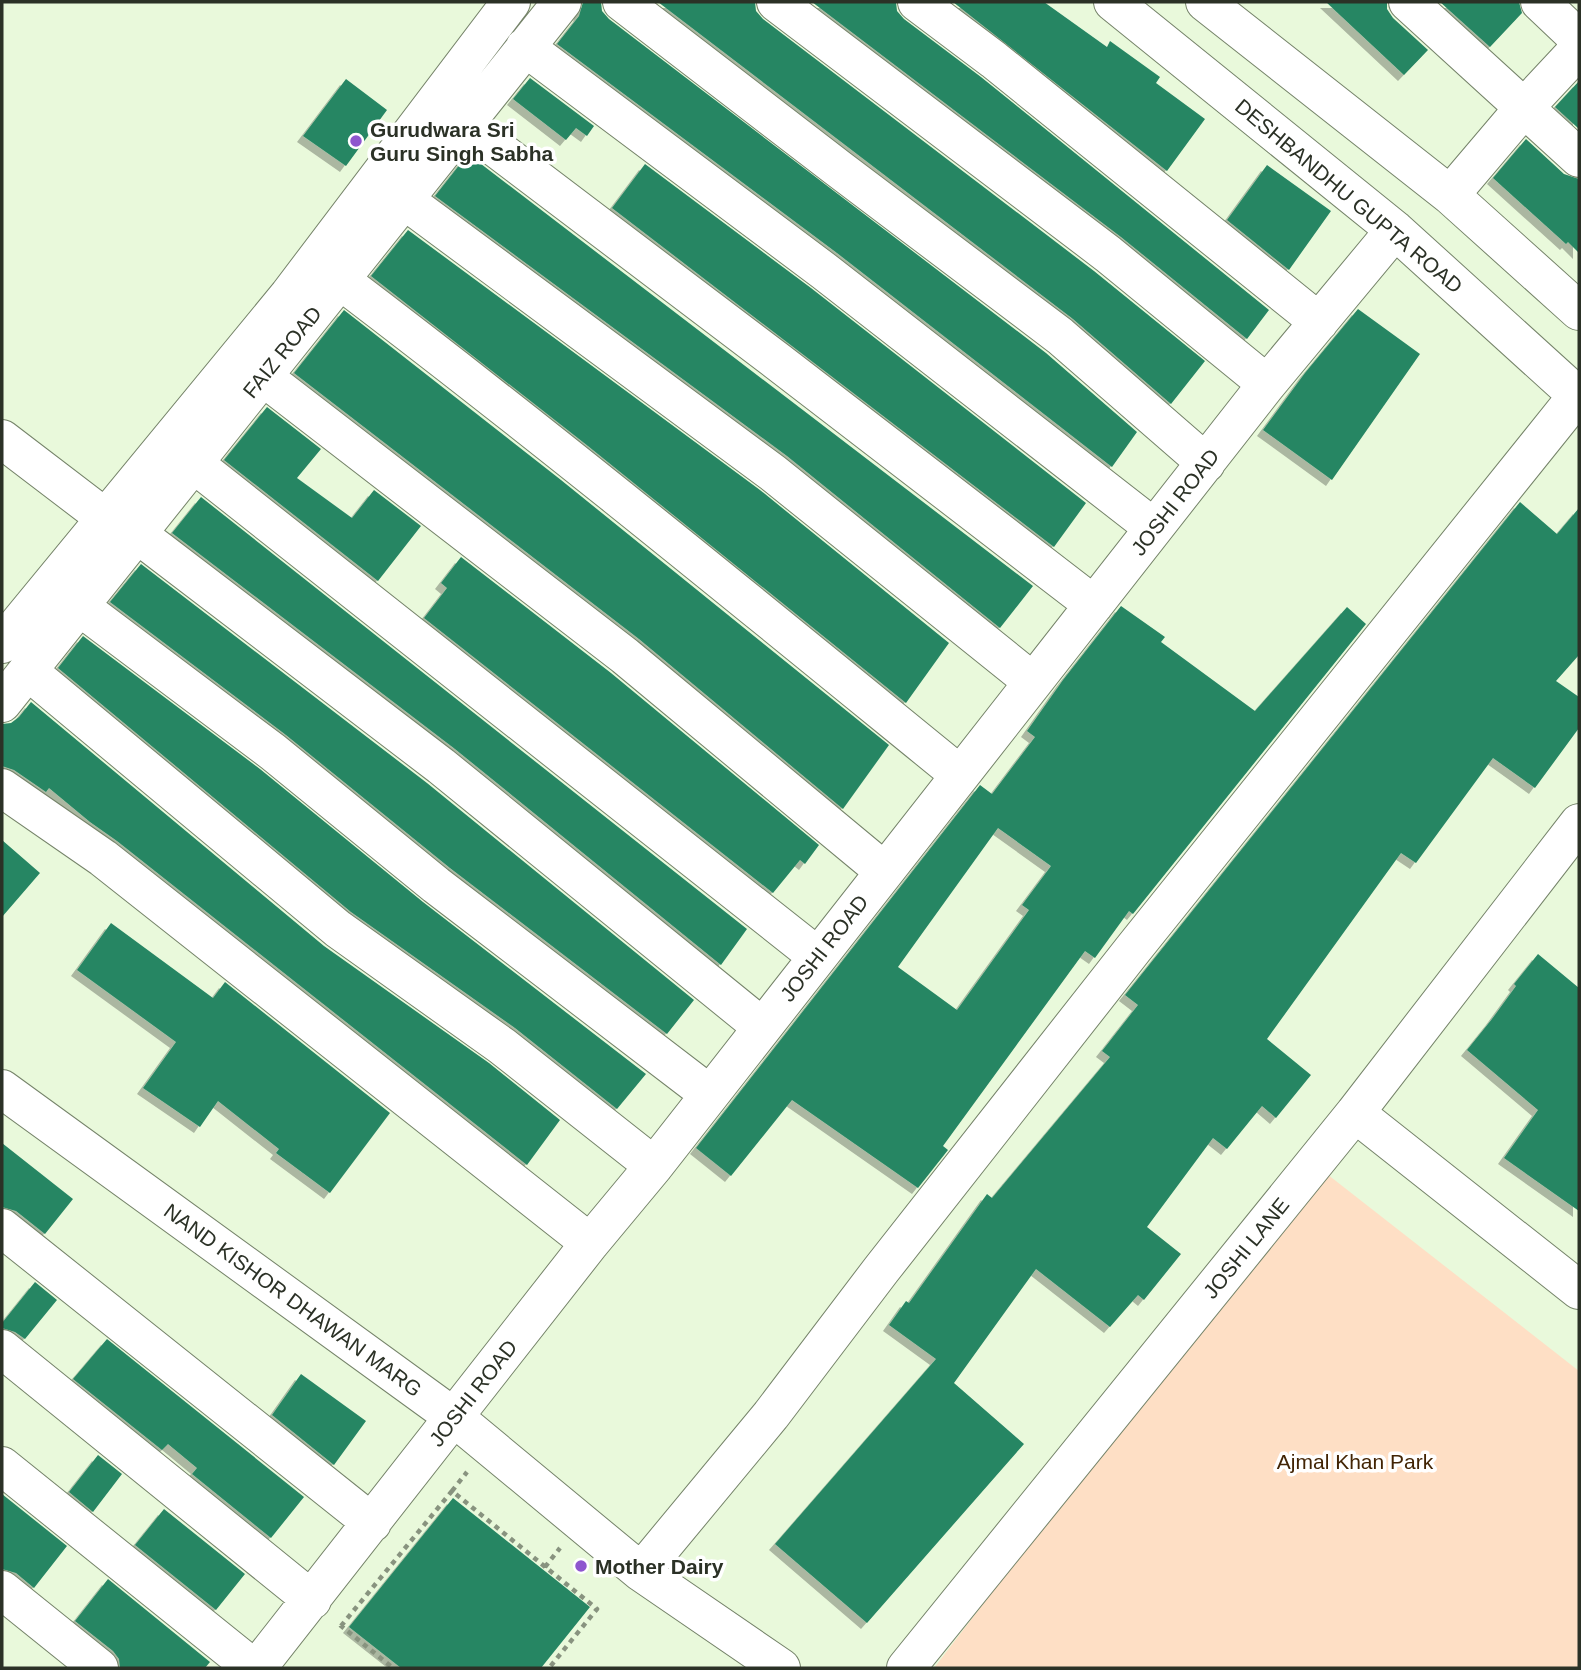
<svg xmlns="http://www.w3.org/2000/svg" width="1581" height="1670" font-family="Arial,sans-serif">
  <defs>
    <filter id="shadow"><feDropShadow dx="-6" dy="6" stdDeviation="0" flood-color="#0004"/></filter>
  </defs>
  <rect width="100%" height="100%" fill="#e9f9db"/>
  <path fill="#fedfc5" d="M 1318,1167 L 1579,1371 L 1579,1668 L 934,1668 Z"/>
  <path fill="#278664" fill-rule="evenodd" filter="url(#shadow)" d="M 583,2 L 601,2 L 602,11 L 609,19 L 1046,353 L 1137,432 L 1112,467 L 837,253 L 557,44 L 579,16 Z
    M 658,2 L 755,2 L 756,11 L 763,19 L 1094,271 L 1205,361 L 1171,404 L 1073,319 Z
    M 812,2 L 896,2 L 897,11 L 904,19 L 981,77 L 1269,310 L 1247,339 L 1121,237 Z
    M 953,2 L 1044,2 L 1107,47 L 1110,41 L 1160,77 L 1156,83 L 1205,119 L 1167,171 Z
    M 1326,2 L 1387,2 L 1387,9 L 1393,18 L 1428,50 L 1404,75 Z
    M 1440,2 L 1519,2 L 1522,13 L 1490,47 Z
    M 530,78 L 594,126 L 587,136 L 576,128 L 566,140 L 513,99 Z
    M 346,79 L 387,110 L 346,166 L 303,136 Z
    M 1579,81 L 1579,129 L 1555,107 Z
    M 1526,139 L 1564,174 L 1579,179 L 1579,253 L 1568,242 L 1566,244 L 1493,178 Z
    M 468,154 L 1033,586 L 1000,628 L 787,456 L 435,196 Z
    M 645,164 L 811,288 L 1086,503 L 1054,547 L 612,208 Z
    M 1267,165 L 1331,211 L 1289,270 L 1227,220 Z
    M 408,230 L 760,490 L 949,643 L 906,703 L 588,446 L 371,276 Z
    M 1358,309 L 1420,354 L 1332,480 L 1263,430 L 1305,373 Z
    M 344,310 L 561,480 L 889,745 L 843,809 L 639,639 L 294,373 Z
    M 267,407 L 321,449 L 297,478 L 352,518 L 374,490 L 421,526 L 378,581 L 224,460 Z
    M 201,497 L 747,929 L 721,965 L 455,749 L 172,533 Z
    M 1520,502 L 1557,534 L 1579,508 L 1579,655 L 1556,681 L 1579,697 L 1579,728 L 1535,788 L 1493,758 L 1416,863 L 1401,853 L 1267,1039 L 1311,1075 L 1276,1118 L 1262,1106 L 1227,1149 L 1213,1138 L 1147,1227 L 1181,1254 L 1144,1300 L 1138,1295 L 1110,1327 L 1036,1269 L 954,1383 L 1024,1444 L 867,1623 L 775,1544 L 936,1359 L 889,1325 L 906,1301 L 909,1303 L 987,1194 L 992,1198 L 1110,1057 L 1102,1051 L 1138,1005 L 1125,995 Z
    M 461,557 L 611,673 L 819,845 L 805,864 L 800,860 L 773,893 L 424,618 L 447,588 L 441,583 Z
    M 141,564 L 427,783 L 694,1000 L 667,1034 L 450,868 L 286,735 L 110,602 Z
    M 1121,606 L 1165,637 L 1161,642 L 1255,711 L 1347,607 L 1366,624 L 1133,914 L 1129,911 L 1095,958 L 1085,951 L 943,1146 L 948,1150 L 918,1188 L 792,1100 L 731,1176 L 696,1148 L 980,785 L 992,794 L 1035,737 L 1027,731 L 1063,680 ZM 998,828 L 1051,866 L 1022,905 L 1029,910 L 957,1010 L 898,967 Z
    M 83,636 L 260,769 L 423,902 L 646,1074 L 617,1109 L 515,1028 L 351,912 L 58,668 Z
    M 31,702 L 324,946 L 489,1063 L 560,1120 L 527,1165 L 117,841 L 90,822 L 49,788 L 46,792 L 14,770 L 2,766 L 2,724 L 11,723 L 19,717 Z
    M 2,840 L 40,873 L 2,917 Z
    M 111,923 L 213,998 L 225,982 L 390,1113 L 330,1193 L 276,1153 L 279,1149 L 218,1101 L 200,1127 L 143,1088 L 176,1042 L 77,970 Z
    M 1538,954 L 1579,988 L 1579,1211 L 1504,1158 L 1538,1110 L 1467,1050 L 1492,1019 L 1516,986 L 1514,984 Z
    M 2,1143 L 73,1199 L 45,1234 L 16,1211 L 2,1207 Z
    M 35,1282 L 57,1300 L 25,1339 L 15,1332 L 2,1328 L 2,1323 Z
    M 107,1339 L 304,1497 L 271,1538 L 192,1474 L 197,1468 L 168,1444 L 162,1450 L 73,1379 Z
    M 301,1374 L 366,1421 L 334,1465 L 272,1415 Z
    M 98,1455 L 122,1474 L 93,1512 L 69,1492 Z
    M 2,1494 L 67,1546 L 34,1588 L 16,1573 L 2,1569 Z
    M 453,1498 L 590,1607 L 541,1668 L 401,1668 L 349,1627 Z
    M 164,1509 L 245,1574 L 216,1610 L 135,1545 Z
    M 108,1579 L 210,1662 L 205,1668 L 120,1668 L 119,1659 L 113,1651 L 75,1621 Z"/>
  <g fill="none" stroke-linecap="round" stroke-linejoin="round">
    <defs>
      <path id="minor" d="M 622,2 L 839,169 L 1060,336 L 1206,463
        M 776,2 L 1108,254 L 1267,384
        M 917,2 L 994,60 L 1319,322
        M 1113,2 L 1395,230 L 1579,397
        M 1205,2 L 1450,195 L 1579,311
        M 1408,2 L 1579,158
        M 1540,2 L 1579,39
        M 525,47 L 824,271 L 1154,528
        M 463,123 L 777,361 L 1094,605
        M 1450,195 L 1523,109 L 1579,49
        M 403,199 L 773,473 L 1033,682
        M 340,280 C 551,440 755,608 960,775
        M 262,376 L 625,656 L 884,871
        M 2,439 L 125,533
        M 193,463 L 817,956
        M 136,533 L 441,766 L 762,1027
        M 79,606 L 273,752 L 436,885 L 709,1094
        M 2,644 L 289,295 L 511,2
        M 28,671 L 338,929 L 502,1046 L 654,1166
        M 2,703 L 562,2
        M 2,788 L 103,858 L 590,1243
        M 2,1089 L 455,1418 L 641,1572 L 781,1668
        M 1355,1113 L 1579,1290
        M 2,1228 L 372,1523
        M 2,1349 L 312,1600
        M 2,1466 L 253,1668
        M 641,1572 L 771,1415 L 881,1270 L 1134,948 L 1578,395
        M 2,1590 L 99,1668
        M 257,1668 L 590,1243 L 654,1166 L 1267,384 L 1395,230
        M 906,1668 L 1355,1113 L 1579,823"/>
    </defs>
    <use href="#minor" stroke="#758369" stroke-width="40"/>
    <path stroke="#88937f" stroke-width="4.5" stroke-dasharray="5 5" stroke-linecap="butt" d="M 452,1491 L 467,1472
      M 545,1567 L 560,1548
      M 340,1625 L 393,1668
      M 341,1626 L 452,1491 L 597,1609 L 549,1668"/>
    <use href="#minor" stroke="#fff" stroke-width="38"/>
  </g>
  <g fill="#8e56ce" stroke="#fff" stroke-width="2.5">
    <circle cx="356" cy="141" r="7"/>
    <circle cx="581" cy="1566" r="7"/>
  </g>
  <g text-anchor="middle" dominant-baseline="central" stroke-width="7" stroke-linejoin="round" paint-order="stroke">
    <g font-size="21" font-weight="bold" fill="#2b3126" stroke="#fff" text-anchor="start">
      <text x="370" y="129">Gurudwara Sri<tspan x="370" dy="24">Guru Singh Sabha</tspan></text>
      <text x="595" y="1566">Mother Dairy</text>
    </g>
    <g font-size="21" fill="#2b3126" stroke="#fff">
      <text transform="translate(1349 196) rotate(40)">DESHBANDHU GUPTA ROAD</text>
      <text transform="translate(282 352) rotate(-51)">FAIZ ROAD</text>
      <text transform="translate(1175 502) rotate(-52)">JOSHI ROAD</text>
      <text transform="translate(824 948) rotate(-52)">JOSHI ROAD</text>
      <text transform="translate(1246 1248) rotate(-51)">JOSHI LANE</text>
      <text transform="translate(293 1300) rotate(36)">NAND KISHOR DHAWAN MARG</text>
      <text transform="translate(473 1393) rotate(-52)">JOSHI ROAD</text>
    </g>
    <g font-size="21" fill="#422404" stroke="#fff">
      <text x="1355" y="1461">Ajmal Khan Park</text>
    </g>
  </g>
  <rect width="1581" height="1670" fill="none" stroke="#2b3126" stroke-width="7"/>
</svg>
